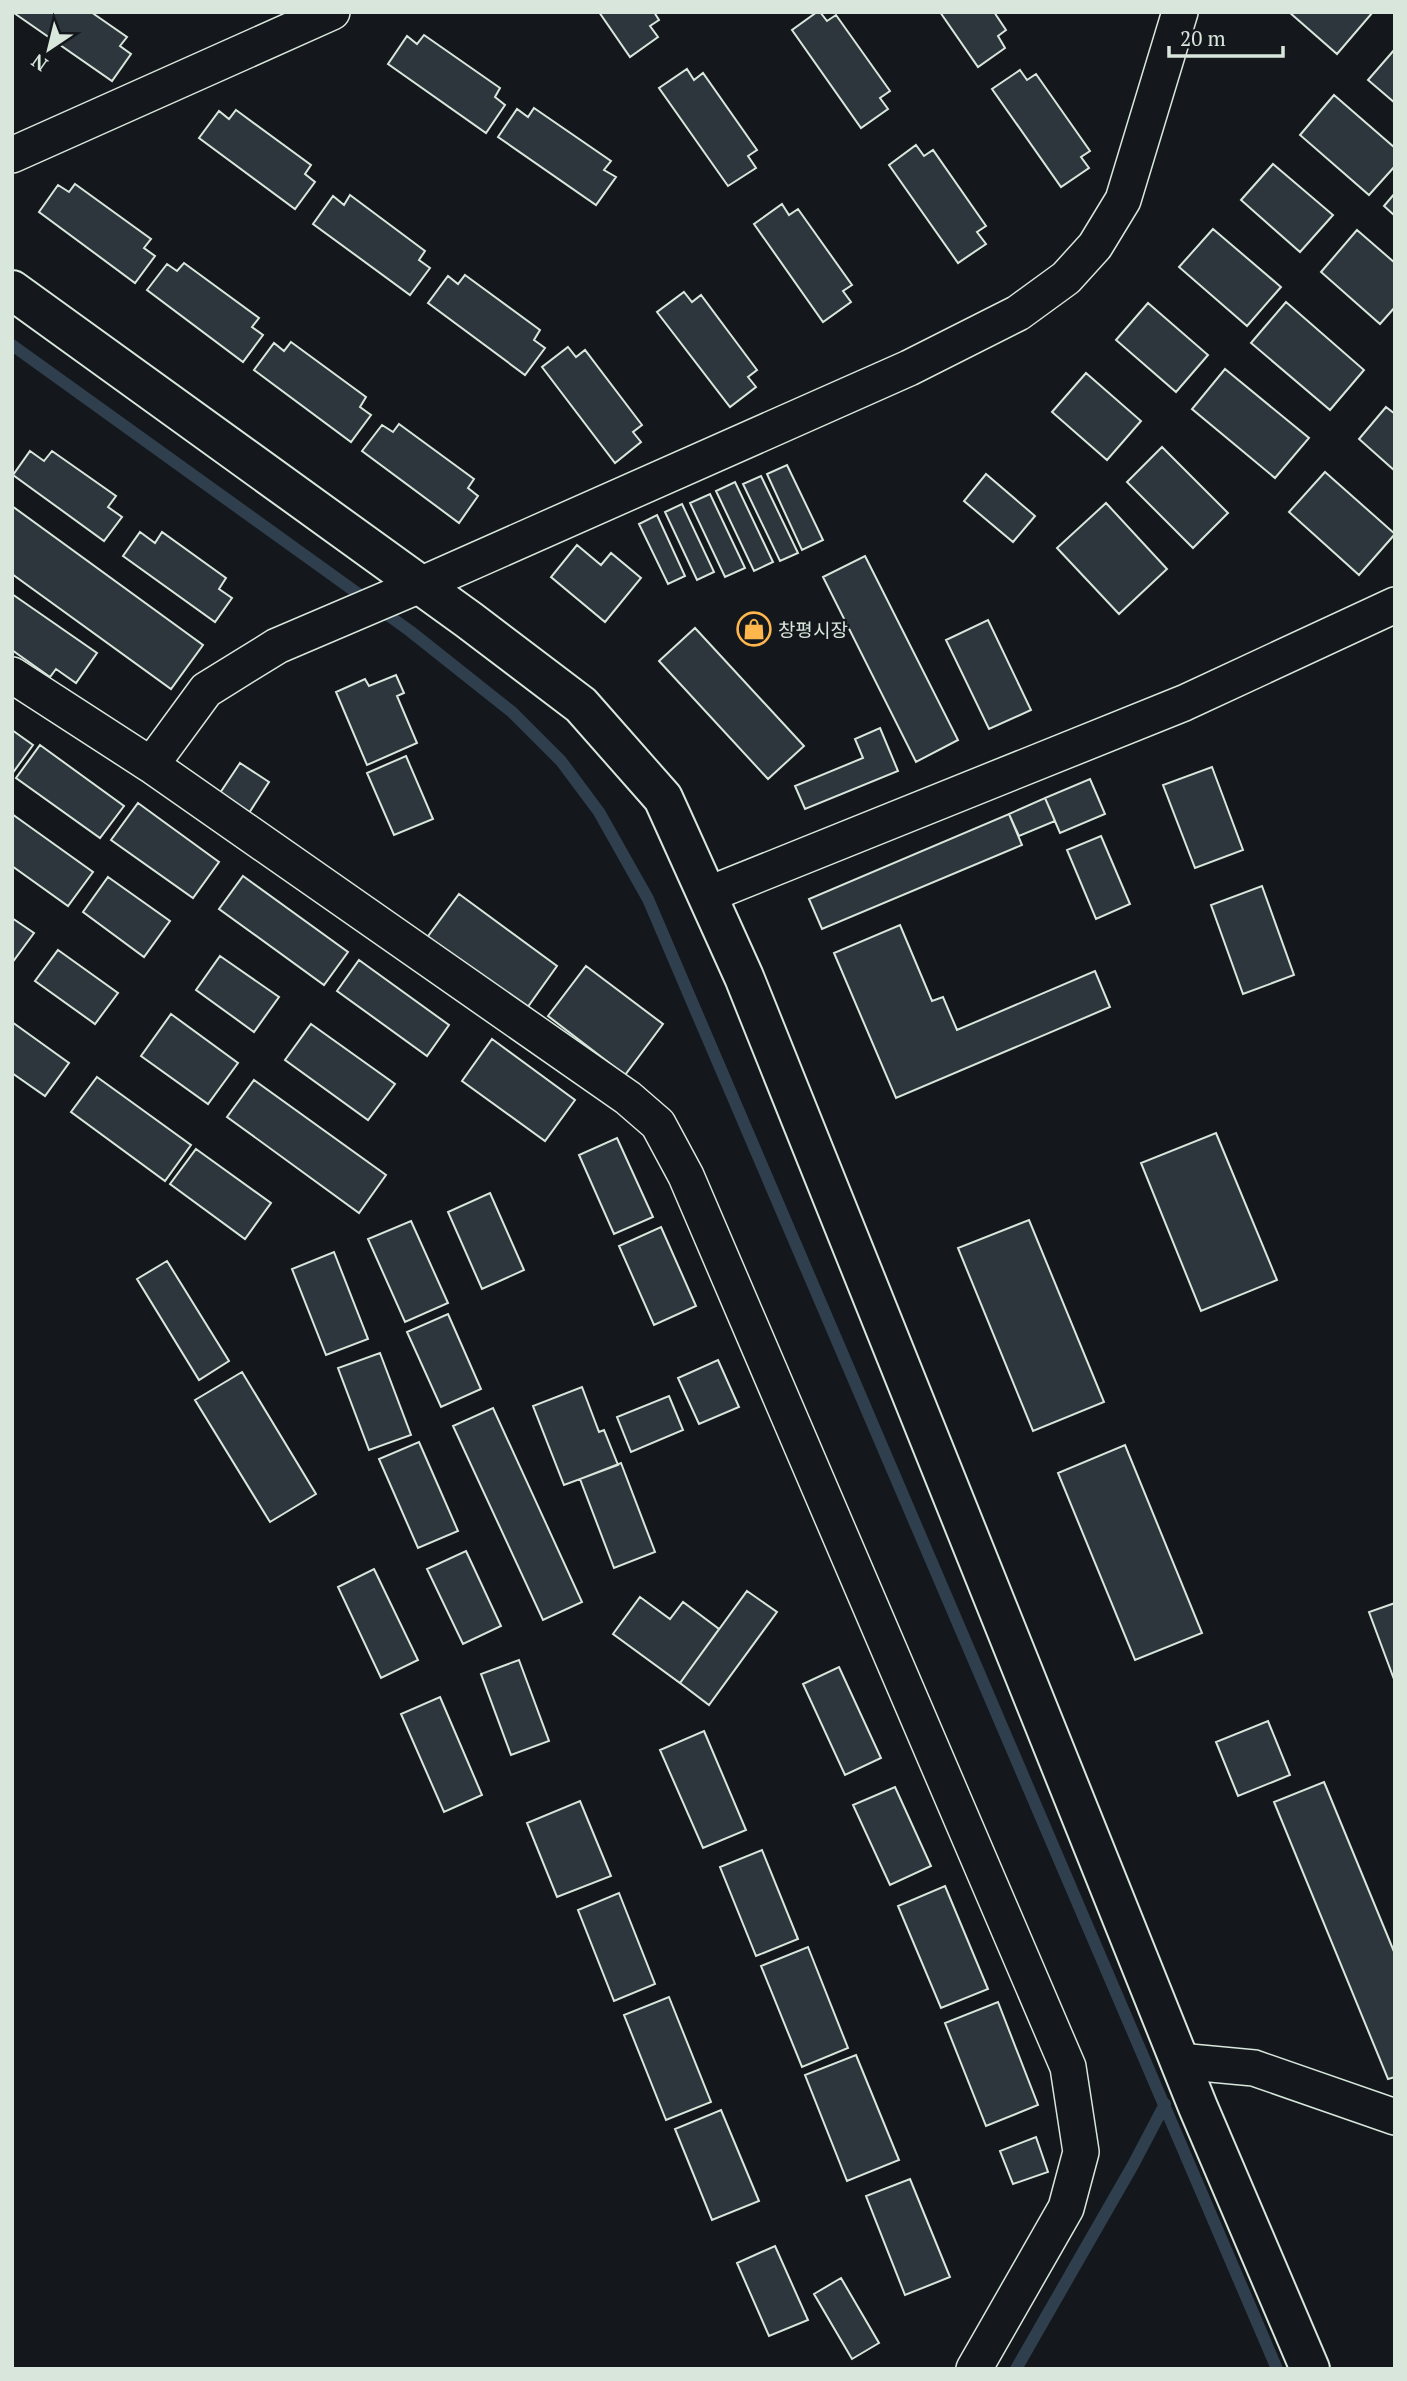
<svg xmlns="http://www.w3.org/2000/svg" width="1407" height="2381" font-family="'PT Serif','Noto Sans KR',serif">
  <rect width="100%" height="100%" fill="#14181c"/>
  <g fill="none" stroke-linecap="round" stroke-linejoin="round">
    <path stroke="#2f3f4d" stroke-width="12" d="M 12,345 L 410,631 L 512,712 L 561,761 L 599,812 L 648,899 L 1277,2369
      M 1016,2369 L 1133,2165 L 1165,2104"/>
  </g>
  <path fill="#2c363c" stroke="#d8e6dc" stroke-width="2" d="M 91,12 L 127,37 L 120,46 L 131,54 L 112,81 L 14,13 Z
    M 599,12 L 654,12 L 659,20 L 650,26 L 658,37 L 630,57 Z
    M 817,12 L 820,12 L 827,21 L 836,15 L 890,91 L 880,98 L 888,109 L 861,128 L 792,30 Z
    M 940,12 L 994,12 L 1006,30 L 998,36 L 1005,48 L 978,67 Z
    M 1289,12 L 1373,12 L 1337,54 Z
    M 424,35 L 500,88 L 495,97 L 505,105 L 486,133 L 388,64 L 407,36 L 417,44 Z
    M 1395,49 L 1395,103 L 1368,80 Z
    M 687,69 L 694,80 L 703,73 L 757,150 L 748,156 L 756,168 L 728,186 L 659,88 Z
    M 1020,70 L 1027,80 L 1036,74 L 1090,151 L 1081,157 L 1089,168 L 1061,187 L 992,89 Z
    M 1334,95 L 1395,148 L 1395,166 L 1369,195 L 1300,135 Z
    M 534,108 L 611,161 L 604,170 L 616,177 L 596,205 L 498,137 L 517,109 L 528,117 Z
    M 236,110 L 311,165 L 305,174 L 315,182 L 295,209 L 199,138 L 219,111 L 229,119 Z
    M 916,145 L 924,156 L 933,150 L 986,226 L 977,232 L 986,244 L 958,263 L 889,165 Z
    M 1273,164 L 1333,215 L 1300,252 L 1241,200 Z
    M 75,184 L 151,239 L 144,248 L 155,256 L 135,283 L 39,212 L 58,185 L 69,192 Z
    M 1395,193 L 1395,216 L 1384,206 Z
    M 350,195 L 425,251 L 419,260 L 430,268 L 410,295 L 313,224 L 333,196 L 344,205 Z
    M 782,204 L 789,215 L 798,209 L 852,285 L 843,291 L 851,302 L 823,322 L 754,224 Z
    M 1213,229 L 1281,287 L 1247,326 L 1179,267 Z
    M 1357,230 L 1395,263 L 1395,307 L 1380,324 L 1321,272 Z
    M 184,263 L 259,318 L 252,327 L 263,335 L 243,362 L 147,290 L 167,264 L 177,271 Z
    M 465,275 L 540,330 L 534,340 L 545,348 L 525,375 L 428,303 L 448,276 L 458,284 Z
    M 684,292 L 692,302 L 701,295 L 757,370 L 748,377 L 756,387 L 730,407 L 657,312 Z
    M 1286,302 L 1364,370 L 1330,410 L 1251,343 Z
    M 1148,303 L 1208,355 L 1176,392 L 1116,340 Z
    M 291,342 L 366,397 L 360,407 L 371,415 L 351,442 L 254,370 L 274,343 L 284,351 Z
    M 568,347 L 576,357 L 585,350 L 642,425 L 633,432 L 641,442 L 615,463 L 542,367 Z
    M 1225,369 L 1309,438 L 1275,478 L 1192,409 Z
    M 1086,373 L 1141,421 L 1107,460 L 1052,412 Z
    M 1386,407 L 1395,414 L 1395,471 L 1359,439 Z
    M 399,424 L 474,479 L 468,488 L 478,496 L 459,523 L 362,451 L 382,425 L 393,432 Z
    M 1162,447 L 1228,513 L 1193,548 L 1127,482 Z
    M 30,451 L 44,461 L 52,451 L 116,496 L 108,507 L 122,517 L 104,541 L 13,475 Z
    M 787,465 L 823,540 L 802,550 L 767,474 Z
    M 1325,472 L 1395,534 L 1359,575 L 1289,512 Z
    M 986,474 L 1035,516 L 1013,542 L 964,501 Z
    M 761,476 L 798,553 L 780,561 L 743,484 Z
    M 735,482 L 773,562 L 754,571 L 716,491 Z
    M 710,494 L 745,568 L 725,577 L 690,503 Z
    M 1106,503 L 1167,569 L 1119,614 L 1057,548 Z
    M 682,504 L 714,572 L 697,580 L 665,512 Z
    M 12,506 L 203,645 L 171,689 L 12,574 Z
    M 657,515 L 685,576 L 668,584 L 639,524 Z
    M 140,532 L 155,543 L 162,532 L 226,578 L 219,589 L 232,598 L 215,622 L 123,556 Z
    M 577,545 L 601,565 L 611,553 L 641,578 L 605,622 L 551,577 Z
    M 865,556 L 958,740 L 916,762 L 823,577 Z
    M 12,594 L 97,653 L 76,683 L 56,669 L 50,677 L 12,650 Z
    M 988,620 L 1031,710 L 989,729 L 946,640 Z
    M 695,628 L 804,746 L 768,779 L 659,661 Z
    M 396,675 L 404,693 L 397,696 L 417,743 L 367,765 L 336,692 L 365,679 L 369,686 Z
    M 880,728 L 898,771 L 805,809 L 795,786 L 863,758 L 855,739 Z
    M 12,730 L 33,745 L 12,774 Z
    M 40,745 L 124,806 L 100,838 L 16,778 Z
    M 406,756 L 433,819 L 394,835 L 367,773 Z
    M 240,763 L 269,782 L 249,813 L 220,793 Z
    M 1212,767 L 1243,850 L 1195,868 L 1163,785 Z
    M 1090,779 L 1105,814 L 1060,833 L 1045,798 Z
    M 1045,798 L 1055,821 L 1019,836 L 1009,814 Z
    M 138,803 L 219,862 L 193,898 L 111,840 Z
    M 12,814 L 93,872 L 68,906 L 12,866 Z
    M 1009,814 L 1022,845 L 822,929 L 809,899 Z
    M 1101,836 L 1130,904 L 1096,919 L 1067,850 Z
    M 243,876 L 348,952 L 324,985 L 219,909 Z
    M 108,877 L 170,921 L 144,957 L 83,912 Z
    M 1262,886 L 1294,975 L 1243,994 L 1211,905 Z
    M 459,894 L 557,966 L 522,1015 L 423,943 Z
    M 12,918 L 34,933 L 12,963 Z
    M 900,925 L 932,1001 L 943,997 L 957,1030 L 1095,971 L 1110,1007 L 896,1098 L 834,953 Z
    M 58,950 L 118,993 L 95,1024 L 35,981 Z
    M 220,956 L 279,997 L 254,1032 L 196,990 Z
    M 359,960 L 449,1025 L 427,1056 L 337,991 Z
    M 586,966 L 663,1024 L 625,1075 L 548,1016 Z
    M 171,1014 L 238,1063 L 208,1104 L 141,1056 Z
    M 12,1022 L 69,1063 L 45,1096 L 12,1073 Z
    M 311,1024 L 395,1084 L 368,1120 L 285,1060 Z
    M 492,1039 L 575,1100 L 545,1141 L 462,1081 Z
    M 97,1077 L 191,1145 L 165,1181 L 71,1112 Z
    M 254,1080 L 386,1175 L 359,1213 L 227,1117 Z
    M 1216,1133 L 1277,1280 L 1201,1311 L 1141,1163 Z
    M 617,1138 L 653,1217 L 614,1234 L 579,1155 Z
    M 196,1149 L 271,1203 L 245,1239 L 170,1184 Z
    M 490,1193 L 524,1270 L 482,1289 L 448,1212 Z
    M 1029,1220 L 1104,1402 L 1033,1431 L 958,1248 Z
    M 411,1221 L 448,1303 L 405,1322 L 368,1239 Z
    M 661,1227 L 696,1306 L 654,1325 L 619,1246 Z
    M 334,1252 L 368,1339 L 326,1355 L 292,1269 Z
    M 167,1261 L 229,1361 L 199,1380 L 137,1279 Z
    M 448,1314 L 481,1389 L 441,1407 L 407,1332 Z
    M 380,1353 L 411,1435 L 369,1450 L 338,1368 Z
    M 718,1360 L 739,1407 L 699,1424 L 678,1378 Z
    M 242,1372 L 316,1494 L 270,1522 L 195,1400 Z
    M 582,1387 L 599,1432 L 604,1430 L 618,1465 L 564,1485 L 533,1406 Z
    M 669,1396 L 683,1430 L 631,1452 L 617,1417 Z
    M 493,1408 L 582,1602 L 543,1620 L 453,1426 Z
    M 419,1442 L 458,1531 L 418,1548 L 379,1459 Z
    M 1125,1445 L 1202,1633 L 1135,1660 L 1058,1473 Z
    M 621,1463 L 655,1552 L 614,1568 L 580,1479 Z
    M 466,1551 L 501,1626 L 463,1644 L 427,1569 Z
    M 374,1569 L 418,1660 L 381,1678 L 338,1587 Z
    M 747,1591 L 777,1612 L 709,1705 L 680,1683 Z
    M 640,1597 L 670,1619 L 683,1602 L 719,1629 L 680,1683 L 613,1634 Z
    M 1395,1603 L 1395,1682 L 1369,1612 Z
    M 519,1660 L 549,1741 L 511,1755 L 481,1674 Z
    M 839,1667 L 881,1758 L 845,1775 L 803,1684 Z
    M 440,1697 L 482,1795 L 444,1812 L 401,1714 Z
    M 1268,1721 L 1290,1775 L 1238,1796 L 1216,1742 Z
    M 704,1731 L 746,1830 L 703,1848 L 660,1750 Z
    M 1324,1782 L 1395,1954 L 1395,2077 L 1388,2079 L 1274,1802 Z
    M 895,1787 L 931,1866 L 890,1885 L 853,1805 Z
    M 580,1801 L 611,1876 L 557,1897 L 527,1823 Z
    M 762,1850 L 798,1939 L 756,1956 L 720,1867 Z
    M 945,1886 L 988,1989 L 941,2008 L 898,1906 Z
    M 619,1893 L 655,1984 L 614,2001 L 578,1910 Z
    M 808,1947 L 848,2048 L 802,2067 L 761,1966 Z
    M 669,1997 L 711,2102 L 666,2120 L 624,2015 Z
    M 998,2002 L 1038,2105 L 986,2126 L 945,2023 Z
    M 856,2055 L 899,2160 L 847,2181 L 805,2075 Z
    M 721,2110 L 759,2201 L 712,2220 L 675,2129 Z
    M 1036,2137 L 1048,2172 L 1013,2184 L 1000,2151 Z
    M 910,2179 L 950,2277 L 905,2295 L 866,2196 Z
    M 775,2246 L 808,2320 L 769,2336 L 737,2263 Z
    M 841,2278 L 879,2343 L 852,2359 L 814,2294 Z"/>
  <g fill="none" stroke-linecap="round" stroke-linejoin="round">
    <defs>
      <path id="street" d="M 12,155 L 332,12
        M 12,675 L 151,765 L 628,1098 L 658,1124 L 686,1176 L 1068,2067 L 1081,2152 L 1066,2208 L 974,2369
        M 151,765 L 206,690 L 277,646 L 420,585 L 909,368 L 1018,313 L 1066,278 L 1095,246 L 1123,200 L 1180,12
        M 707,895 L 1184,703 L 1395,605
        M 1179,2061 L 1254,2068 L 1395,2117"/>
      <path id="secondary" d="M 12,290 L 469,620 L 581,705 L 663,798 L 744,977 L 1198,2107 L 1310,2369"/>
    </defs>
    <use href="#street" stroke="#d8e6dc" stroke-width="38"/>
    <use href="#secondary" stroke="#d8e6dc" stroke-width="42"/>
    <use href="#street" stroke="#14181c" stroke-width="35"/>
    <use href="#secondary" stroke="#14181c" stroke-width="38"/>
  </g>
  <defs>
    <symbol id="shop-ring" viewBox="-11 -11 22 22"><circle r="9.5" fill="#14181c" stroke="#ffb74d" stroke-width="1.5"/><path d="M-5-2.5h2.3a2.7 3.5 0 0 1 5.4 0H5L5.5 6h-11ZM-1.5-2.5h3a1.5 2.3 0 0 0-3 0Z" fill="#ffb74d"/></symbol>
  </defs>
  <g fill-rule="evenodd">
    <use href="#shop-ring" x="735" y="610" width="38" height="38"/>
  </g>
  <g text-anchor="middle" dominant-baseline="central" stroke-width="5" stroke-linejoin="round" paint-order="stroke">
    <g font-size="19" fill="#d8e6dc" stroke="#14181c" text-anchor="start">
      <text x="778" y="629">창평시장</text>
    </g>
  </g>
  <rect width="1407" height="2381" fill="none" stroke="#d8e6dc" stroke-width="28"/>
  <g transform="translate(49 49) rotate(215)" stroke="#14181c" stroke-width="5" paint-order="stroke">
  <path d="M0-5L12 26L0 18L-12 26Z" fill="#d8e6dc"/>
  <text y="-10" font-size="19" font-weight="bold" text-anchor="middle" fill="#d8e6dc">N</text>
  </g>
  <path d="M1169 46v10h114v-10" fill="none" stroke="#d8e6dc" stroke-width="3.5"/>
  <text x="1180" y="46" font-size="21" fill="#d8e6dc" stroke="#14181c" stroke-width="5" paint-order="stroke">20 m</text>
</svg>
